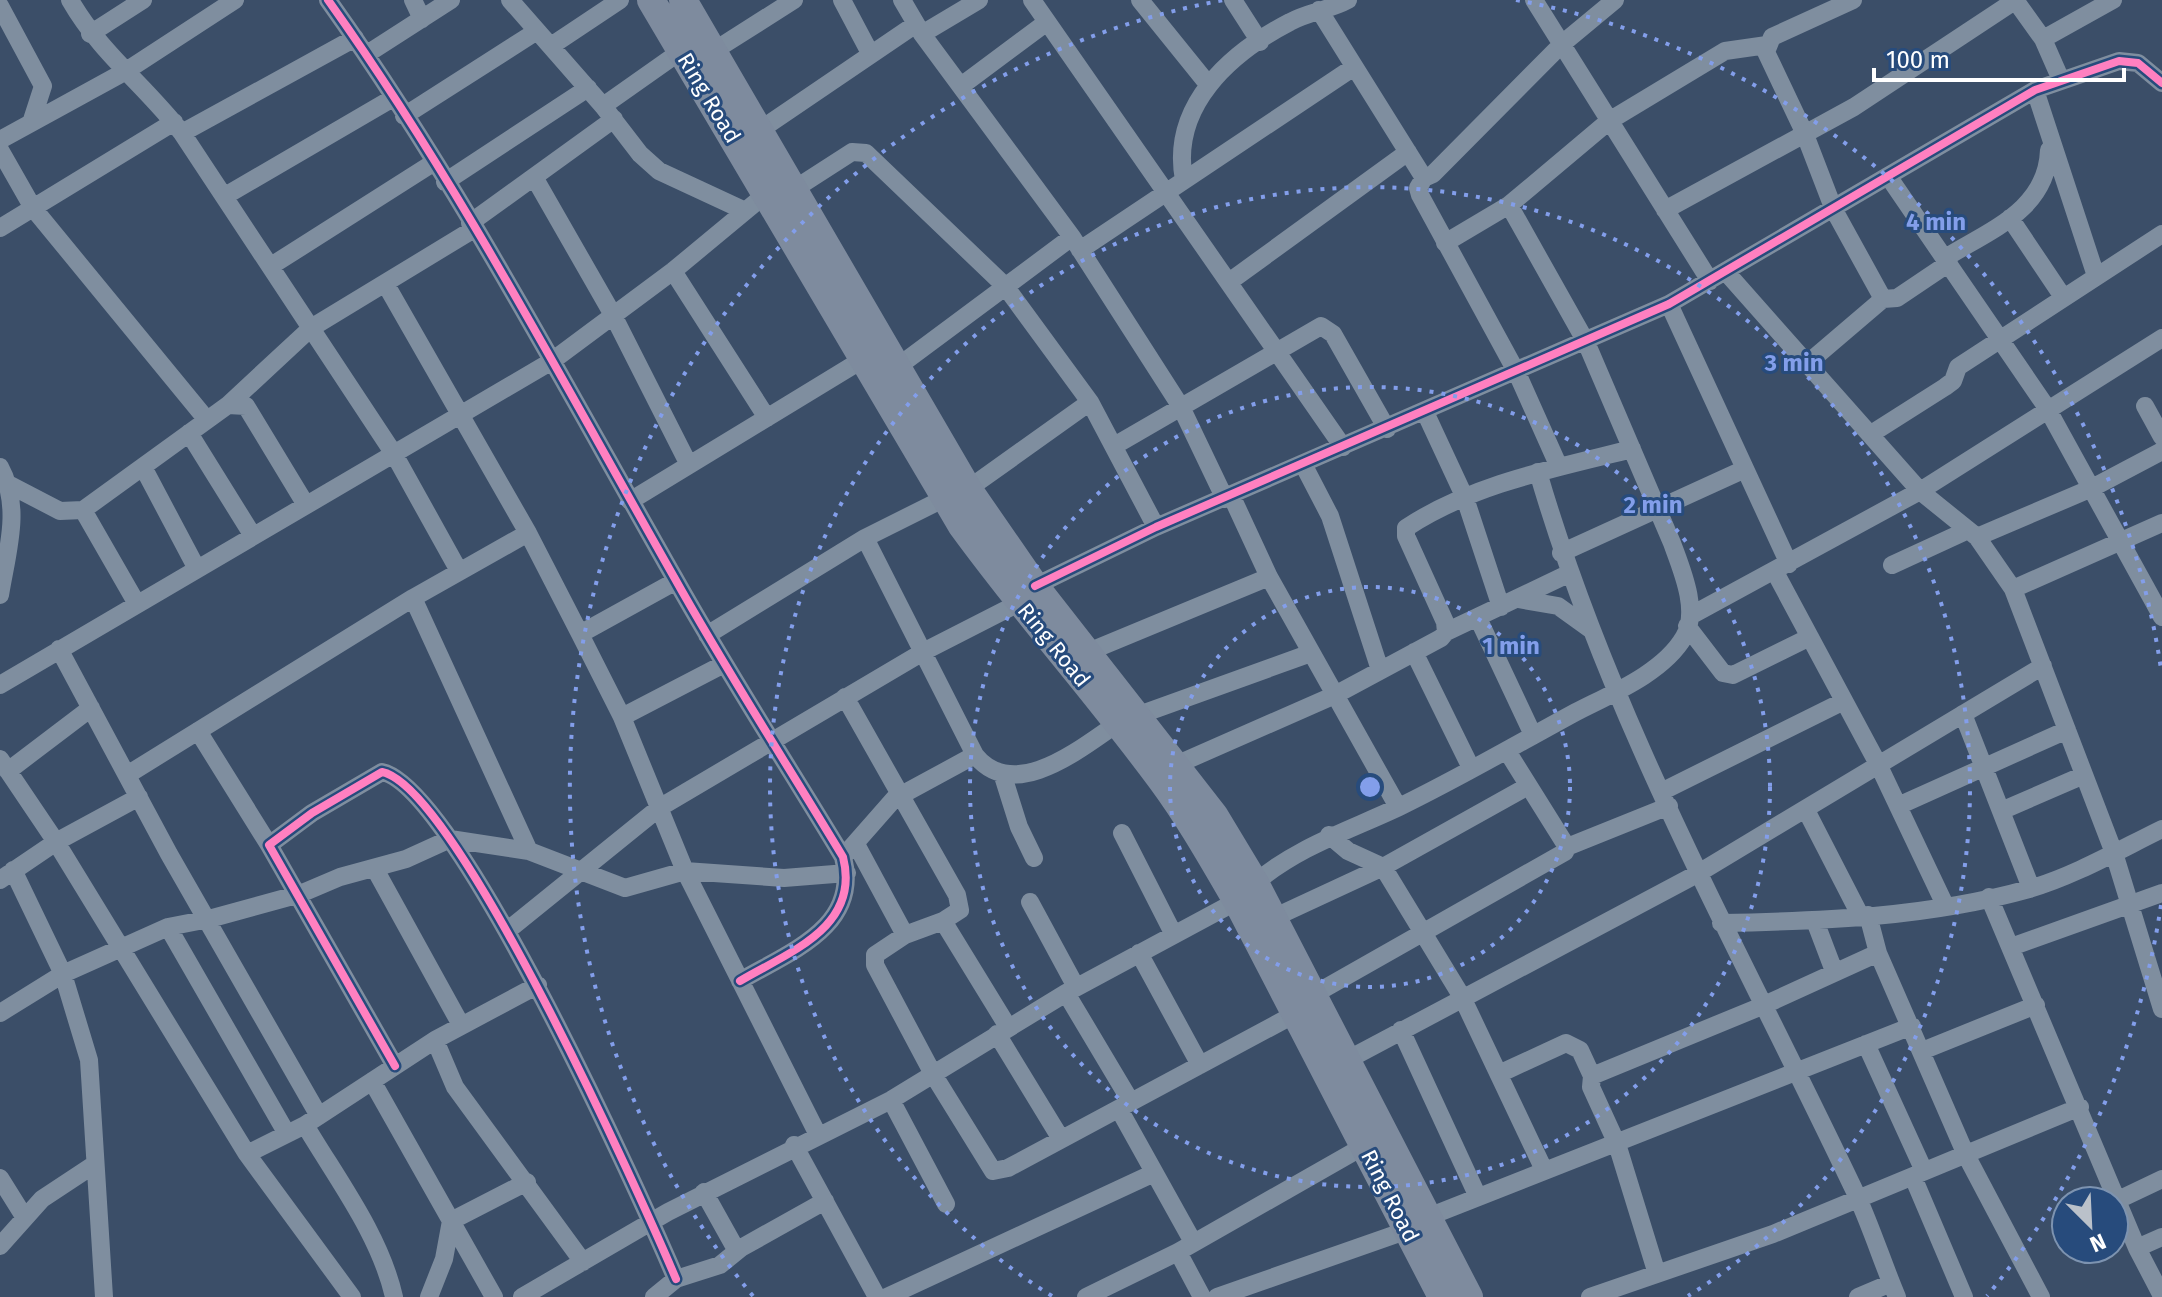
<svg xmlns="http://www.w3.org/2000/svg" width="2162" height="1297" font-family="'Fira Sans',sans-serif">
  <rect width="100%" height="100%" fill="#3b4e68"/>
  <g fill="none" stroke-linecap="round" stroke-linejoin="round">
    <path stroke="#7f8e9f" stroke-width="18" d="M 70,0 C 101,54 144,84 182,133 L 394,454 L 459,571
      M 328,0 C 458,182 563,382 674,577 C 727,672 787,764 843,857 C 861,927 789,952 740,981
      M 413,0 L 422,19
      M 510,0 L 603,106 L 640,154 L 659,171 L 743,210
      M 842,0 L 870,53
      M 902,0 L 922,34 L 1072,237 L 1181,407 L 1225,499
      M 1032,0 L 1343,447
      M 1140,0 L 1207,83
      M 1233,0 L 1260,42
      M 1534,0 L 1710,281
      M 1853,0 L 1772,37 L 1766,52 L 1804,132 L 1834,210 L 1883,299
      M 2015,0 L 2043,39 L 2061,80
      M 0,6 L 43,86 L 31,123
      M 1319,10 L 1424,178 L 1433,174 L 1562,44 L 1615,0
      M 90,34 L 143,0
      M 922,34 L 979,0
      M 2043,39 L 2113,0
      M 551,46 L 620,0
      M 712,52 L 794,0
      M 367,54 L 451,0
      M 961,86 L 1047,22
      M 2035,90 L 2096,276
      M 603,106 L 681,51
      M 404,116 L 537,31
      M 757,132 L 916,24
      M 182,133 L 355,38
      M 0,140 L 126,71 L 235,0
      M 0,150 L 33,208 L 207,420
      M 1888,176 L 2047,408 L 2162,617
      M 534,177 L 613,315 L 689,465
      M 1424,178 L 1418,188 L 1420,195 L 1517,373 L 1559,467
      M 1184,180 C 1170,106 1230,53 1290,22 C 1308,12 1330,10 1348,0
      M 445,182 L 588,88
      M 793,190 L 852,152 L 866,153 L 1005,286 L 1090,402 L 1156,527
      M 225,196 L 393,98
      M 1665,210 L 1854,107 L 2016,0
      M 2010,218 L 2063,297
      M 470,223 L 614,119
      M 0,228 L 174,122
      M 1445,243 L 1509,205 L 1609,121 L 1725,51 L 1767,45
      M 1080,250 L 1354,67
      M 1945,258 C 1990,230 2047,210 2049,150
      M 271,266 L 433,163
      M 673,271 L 767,418
      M 1726,272 L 1920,491 L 1977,537 L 2013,589 L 2114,853 L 2162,1009
      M 1229,282 L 1408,152
      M 385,283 L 528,533 L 580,634 L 622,717 L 685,871 L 817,1133
      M 1669,304 L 1789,564
      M 1808,363 L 1883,299 L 1897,298 L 1949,263
      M 896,368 L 1072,237
      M 228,405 L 246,406 L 306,505
      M 2145,406 L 2162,437
      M 1425,412 L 1465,498 L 1501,607
      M 189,433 L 253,536
      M 1871,434 L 1945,387 L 1953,381 L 1958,367 L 2162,234
      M 1114,446 L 1321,326 L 1333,334 L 1387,429
      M 1303,464 L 1330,516 L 1380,670
      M 0,467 C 22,507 7,552 0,595
      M 143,467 L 197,569
      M 1538,472 C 1612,726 1744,957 1857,1196 C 1872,1229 1883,1264 1897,1297
      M 10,485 L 60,511 L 83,510 L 228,405 L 311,328 L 474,229
      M 968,489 L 1090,402
      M 1231,495 L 1269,577 L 1398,807
      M 630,501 L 865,358
      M 83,510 L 137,604
      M 1977,537 L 2092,488 L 2162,451
      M 865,538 L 975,755 C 1014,804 1081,748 1118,723
      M 1561,553 L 1745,469
      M 1892,565 L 1968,530
      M 1775,572 L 1878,764 L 1945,905
      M 1035,586 L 1156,527 L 1669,304 L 2035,90 L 2119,61 L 2138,63 L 2162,83
      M 2013,589 L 2162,523
      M 413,598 L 529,851
      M 1518,599 L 1558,606 L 1590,629
      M 1690,616 L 1920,491 L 2162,338
      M 1478,618 L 1533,735
      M 1687,626 L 1723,673 L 1733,675 L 1810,637
      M 1446,632 L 1568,574
      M 580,634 L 676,581
      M 707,635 L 865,538 L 945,498
      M 59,649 L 169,854 L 319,1116
      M 1088,652 L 1269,577
      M 1414,652 L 1471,768
      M 0,685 L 552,361 L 673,271 L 766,194
      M 845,697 L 957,895 L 960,910 L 943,921
      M 1963,714 L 2031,888
      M 1139,715 L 1311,653
      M 622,717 L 724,664
      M 198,731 L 269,845
      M 0,759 L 56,842 L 247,1154 L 352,1297
      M 1178,764 L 1335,695 L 1441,638 L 1446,632 L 1445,622 L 1406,536 L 1406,528 C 1472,484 1556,468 1632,449
      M 8,771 L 91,708
      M 1002,773 L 1019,827 L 1034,858
      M 127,775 L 413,598 L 528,533
      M 1663,791 L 1844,701
      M 1898,806 L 2067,730
      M 1806,810 L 1860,915
      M 2001,811 L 2084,775
      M 1122,833 L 1174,935
      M 1329,835 L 1348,851 L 1383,867 L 1462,997 L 1544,1170
      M 857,846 L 905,935
      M 1567,847 L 1669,806
      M 843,857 L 894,799 L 975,755
      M 375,869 L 461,1025
      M 13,870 L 63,974 L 89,1060 L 104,1297
      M 0,880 L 56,842 L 139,797
      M 1255,883 C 1299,846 1348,831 1399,807 C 1459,778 1517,744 1576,712 C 1611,694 1663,673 1684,637 C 1700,611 1681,568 1672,543 L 1586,342 L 1509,205
      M 1989,897 L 2137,1248 L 2162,1296
      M 1030,902 L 1076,987
      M 1868,915 L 1878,953 L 1966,1155 L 2041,1297
      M 1273,918 L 1383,867 L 1528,786
      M 1815,921 L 1834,971
      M 1721,923 C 1825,921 1929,917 2029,889 C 2074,876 2119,850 2162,829
      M 168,927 L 287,1134
      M 507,931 L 659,808 L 923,652 L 1019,603
      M 2011,947 L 2162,893
      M 1139,953 L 1200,1065
      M 1066,993 L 1131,1102
      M 1313,995 L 1565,852 L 1567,847 L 1507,751
      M 0,1013 L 63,974 L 168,927 L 209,919 L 300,894 L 340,877 L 406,859 L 450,839 L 529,851 L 625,888 L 685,871 L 784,878 L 847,873
      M 1008,1027 L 943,921 L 905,935 L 875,955 L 875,965 L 933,1074 L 993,1171 L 1008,1168 L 1295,1014
      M 1401,1030 L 1478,1197
      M 997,1034 L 1061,1139
      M 435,1040 L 455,1087 L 583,1262
      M 1866,1044 L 1924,1171
      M 1922,1051 L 2036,1005
      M 1347,1060 L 1697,874 L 2043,666
      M 395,1066 L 269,845 L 312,813 L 382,772 C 457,787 641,1197 676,1279
      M 1501,1073 L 1566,1043 L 1580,1050 L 1592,1076
      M 372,1081 L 494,1297
      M 891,1100 L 946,1204
      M 1119,1109 L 1193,1242
      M 305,1125 C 337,1179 380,1235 394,1297
      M 794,1145 L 877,1297
      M 247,1154 L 305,1125 L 435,1040 L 538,985
      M 1913,1177 L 1964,1297
      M 0,1178 L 25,1218
      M 704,1192 L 733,1244 L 741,1248
      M 2118,1200 L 2162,1179
      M 1428,1217 L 1912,1026
      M 0,1246 L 42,1199 L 95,1164
      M 2137,1248 L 2162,1237
      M 1178,1252 L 1202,1297
      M 1657,1274 L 1617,1144 L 1591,1087 L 1592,1076 L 1762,1006 L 1878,953
      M 429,1297 L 444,1259 L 451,1221 L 527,1182
      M 522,1297 L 668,1212 L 891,1100 L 1066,993 L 1237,901
      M 654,1297 L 676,1279 L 720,1265 L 741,1248 L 825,1201
      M 887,1297 L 1154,1173
      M 1086,1297 L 1178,1252 L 1364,1146
      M 1217,1297 L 1408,1230
      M 1590,1297 L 1773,1234 L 2080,1107
      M 1858,1297 L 1891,1283"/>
    <path stroke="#7e8b9e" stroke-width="28" d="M 651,0 L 962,526 C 1026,614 1098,694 1162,781 C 1190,819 1213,860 1237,901 L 1442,1297
      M 683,0 L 968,489 L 1035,586 L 1214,815 L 1255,883 L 1469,1297"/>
    <defs>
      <path id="cycleway" d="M 328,0 C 458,182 563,382 674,577 C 727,672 787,764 843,857 C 861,927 789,952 740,981
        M 1035,586 L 1156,527 L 1669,304 L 2035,90 L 2119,61 L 2138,63 L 2162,83
        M 395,1066 L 269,845 L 312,813 L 382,772 C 457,787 641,1197 676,1279"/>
    </defs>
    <use href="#cycleway" stroke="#274b7c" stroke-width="13"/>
    <use href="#cycleway" stroke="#ff80c0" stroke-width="8"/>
  </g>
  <g fill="none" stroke="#839eea" stroke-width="4" stroke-dasharray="4 8">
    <circle cx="1370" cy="787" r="200"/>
    <circle cx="1370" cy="787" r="400"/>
    <path d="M1052 1296A600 600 0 1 1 1688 1296"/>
    <path d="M2161 905A800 800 0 0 1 1987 1296M753 1296A800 800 0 0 1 1224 0M1516 0A800 800 0 0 1 2161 669"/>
  </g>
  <g text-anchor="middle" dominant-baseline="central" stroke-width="6" stroke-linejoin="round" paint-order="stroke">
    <g font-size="22" fill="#fff" stroke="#274b7c">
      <text transform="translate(709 98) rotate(59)">Ring Road</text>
      <text transform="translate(1054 645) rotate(51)">Ring Road</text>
      <text transform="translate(1390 1196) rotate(63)">Ring Road</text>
    </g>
  </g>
  <circle cx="1370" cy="787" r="12" fill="#839eea" stroke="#274b7c" stroke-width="4"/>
  <g font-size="24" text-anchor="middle" font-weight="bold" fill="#839eea" stroke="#274b7c" stroke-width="6" stroke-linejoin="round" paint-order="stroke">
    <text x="1936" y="230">4 min</text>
    <text x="1794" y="371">3 min</text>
    <text x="1653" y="513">2 min</text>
    <text x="1511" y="654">1 min</text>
  </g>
  <g transform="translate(2090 1225) rotate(156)"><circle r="38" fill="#274b7c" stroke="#7d93b0" stroke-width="2"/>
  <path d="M0-6L14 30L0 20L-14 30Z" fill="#bac1ca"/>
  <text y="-12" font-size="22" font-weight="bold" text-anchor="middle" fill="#ffffff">N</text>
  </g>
  <path d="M1874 68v12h250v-12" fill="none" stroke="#ffffff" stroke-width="4"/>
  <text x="1886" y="68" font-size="24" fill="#ffffff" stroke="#274b7c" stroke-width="6" paint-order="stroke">100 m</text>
</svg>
